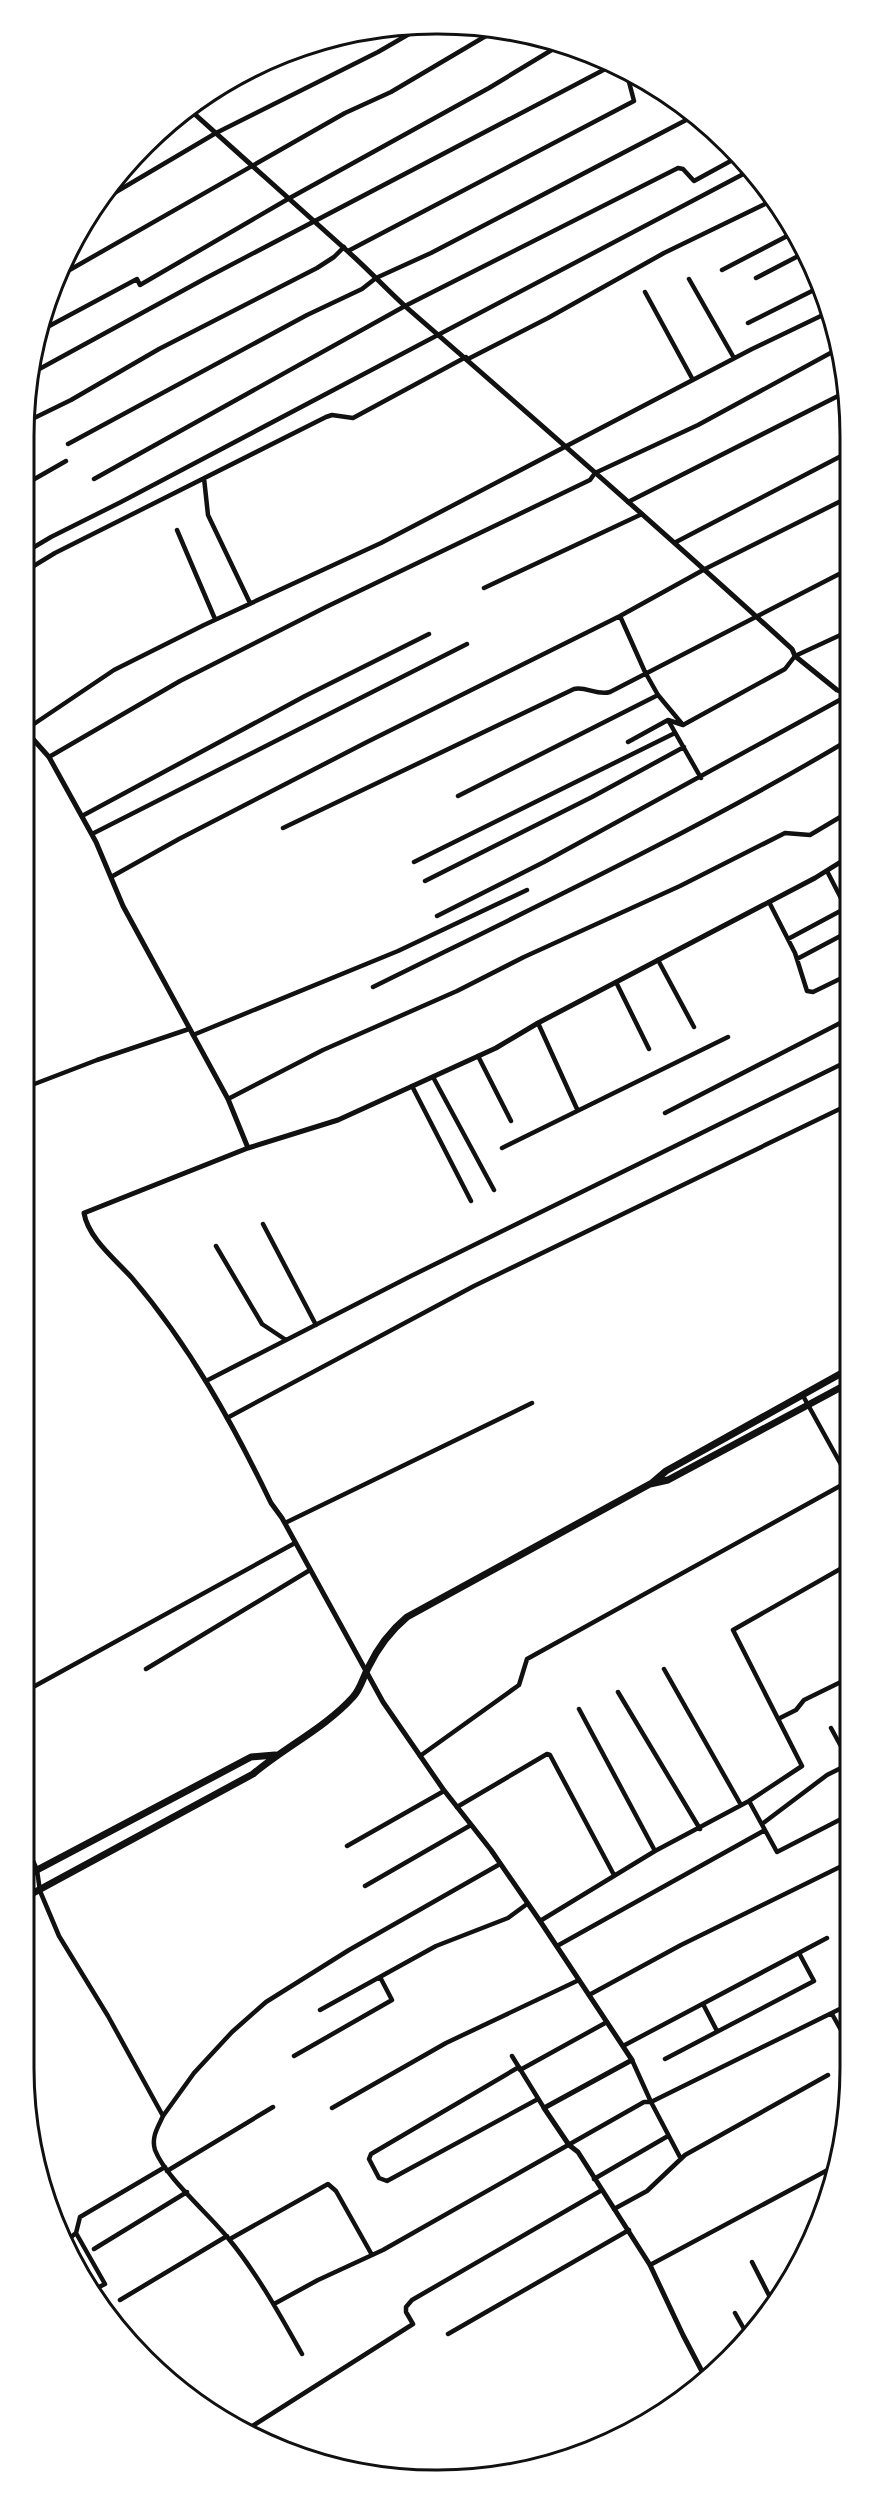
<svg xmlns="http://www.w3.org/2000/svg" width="874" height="2505" font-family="'PT Sans Narrow',sans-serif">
  <rect width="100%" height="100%" fill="#fff"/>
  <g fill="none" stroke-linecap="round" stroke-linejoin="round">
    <path stroke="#111" stroke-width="4.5" d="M 230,80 L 231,79
      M 99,202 L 216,133 L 378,52 L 423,26
      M 348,251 L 634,101 L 629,82 L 638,77
      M 722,270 L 793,233
      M 59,276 L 345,113 L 391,92 L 496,30
      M 756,278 L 806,252
      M 689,279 L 734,358
      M 645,292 L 693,380
      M 748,323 L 818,288
      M 38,332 L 137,279 L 140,285 L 288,199 L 489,88 L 560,45
      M 468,359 L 548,318 L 664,253 L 771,201
      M 32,373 L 206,278 L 611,66
      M 26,422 L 71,400 L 159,349 L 317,268 L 334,257 L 344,247
      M 68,444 L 307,315 L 362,289 L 376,278 L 431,253 L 690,118
      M 204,478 L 208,515 L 250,603
      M 94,479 L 405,306 L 678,168 L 683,169 L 694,181 L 738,157
      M 24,485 L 66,461
      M 628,502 L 846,392
      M 177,530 L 215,619
      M 676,542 L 847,453
      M 24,553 L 51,537 L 121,502 L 751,170
      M 24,581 L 32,567 L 55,553 L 326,417 L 332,415 L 353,418 L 466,357
      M 484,588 L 642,514
      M 620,616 L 645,672 L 658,695 L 683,725 L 668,720 L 628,742
      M 668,720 L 701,778
      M 683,725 L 785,669 L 795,656 L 847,632
      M 25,730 L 114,670 L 204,625 L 381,543 L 752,349 L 825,314
      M 49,757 L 180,681 L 326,607 L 590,480 L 595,473 L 698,425 L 836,350
      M 458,796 L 658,695
      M 82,816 L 305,696 L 429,634
      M 283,828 L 574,689 C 586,686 597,696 610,692 L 847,570
      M 92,834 L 467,644
      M 414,862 L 675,733
      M 111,877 L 179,839 L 367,742 L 620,616 L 705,569 L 847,498
      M 425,881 L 592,797 L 684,747
      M 769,902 L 795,953 L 807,991 L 813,992 L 848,975
      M 437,916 L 544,862 L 847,696
      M 788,939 L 846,908 L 827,871
      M 797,959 L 848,932
      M 658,960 L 694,1027
      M 616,982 L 649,1049
      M 373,987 C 533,908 694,832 847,741
      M 538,1023 L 577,1109
      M 193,1035 L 398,951 L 527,890
      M 478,1056 L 511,1121
      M 433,1077 L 494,1190
      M 412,1086 L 471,1201
      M 24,1088 L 97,1060 L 189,1029
      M 228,1099 L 323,1050 L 457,991 L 524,957 L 680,886 L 785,833 L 810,835 L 847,813
      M 665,1113 L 848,1019
      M 502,1148 L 728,1037
      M 263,1224 L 316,1325
      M 216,1246 L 262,1324 L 286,1340
      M 206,1381 L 411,1276 L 848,1061
      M 802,1394 L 849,1479
      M 227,1418 L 474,1286 L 848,1105
      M 285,1523 L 532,1403
      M 146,1669 L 310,1570
      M 664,1669 L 741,1805
      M 24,1692 L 295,1543
      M 618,1692 L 700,1829
      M 579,1709 L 655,1851
      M 778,1719 L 796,1710 L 804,1700 L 849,1678
      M 831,1728 L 849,1761
      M 420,1756 L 519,1685 L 527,1659 L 849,1481
      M 749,1801 L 777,1852 L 849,1815
      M 457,1807 L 547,1754 L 550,1755 L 614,1875
      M 762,1824 L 827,1775 L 849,1764
      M 24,1840 L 37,1870 L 40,1891 L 59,1936 L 108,2016 L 163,2116 C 158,2127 151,2137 155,2150 C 166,2178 208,2213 228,2238 C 257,2273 280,2315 302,2354
      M 347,1846 L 444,1791
      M 365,1886 L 471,1825
      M 540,1921 L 655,1851 L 749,1801 L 802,1766 L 733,1630 L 849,1564
      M 557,1946 L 765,1830
      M 589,1995 L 681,1945 L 850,1862
      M 703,2004 L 717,2031
      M 320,2010 L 436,1946 L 508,1918 L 527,1904
      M 832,2014 L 850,2046
      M 623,2046 L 827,1938
      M 294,2056 L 392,2000 L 380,1977
      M 512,2056 L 544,2108
      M 665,2059 L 814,1981 L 799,1953
      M 632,2060 L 651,2102 L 681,2159
      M 519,2067 L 371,2154 L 369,2159 L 379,2178 L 387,2181 L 538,2099
      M 520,2070 L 607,2022
      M 332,2108 L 446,2043 L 579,1980
      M 163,2116 L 194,2073 L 232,2032 L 266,2002 L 349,1950 L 500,1864
      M 167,2171 L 273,2107
      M 594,2179 L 668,2136
      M 614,2209 L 647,2191 L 685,2155 L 828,2075
      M 76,2233 L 105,2284 L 95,2289
      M 230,2239 L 328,2184 L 336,2191 L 372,2255
      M 65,2242 L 76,2233 L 80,2217 L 165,2167
      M 94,2249 L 187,2192
      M 752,2262 L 774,2305
      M 650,2265 L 837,2165
      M 120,2300 L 227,2236
      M 274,2304 L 318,2280 L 383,2250 L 644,2102 L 651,2102 L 850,2004
      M 735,2313 L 748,2336
      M 448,2334 L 629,2230
      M 243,2432 L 413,2324 L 406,2312 L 406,2307 L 412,2300 L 602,2190"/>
    <path stroke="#111" stroke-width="5" d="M 189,109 C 241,155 292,202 344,248 C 366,267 385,288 406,307 C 536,420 665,533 792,649 L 795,656 L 837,690 L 847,694
      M 24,729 L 49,757 L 96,842 L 123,906 L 228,1099 L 248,1148
      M 706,2379 L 683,2335 L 650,2265 L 578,2152 L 569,2145 L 544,2108 L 632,2060 L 540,1921 L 491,1850 L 443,1789 L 383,1702 L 282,1518 L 271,1503 C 233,1424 190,1346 132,1278 C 116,1260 88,1238 84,1213 L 248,1148 L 338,1120 L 496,1048 L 538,1023 L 815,878 L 847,858"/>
    <path stroke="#111" stroke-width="7" d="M 652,1483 L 666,1471 L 849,1369
      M 24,1879 L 37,1870 L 251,1757 L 275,1755
      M 24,1898 L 253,1774 C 285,1747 325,1728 353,1697 C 360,1690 363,1678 368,1668 C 378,1647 389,1632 407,1617 L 650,1484 L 668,1480 L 849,1383"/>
  </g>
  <path d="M0 0H874V2505H0ZM436 34H438A402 402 0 0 1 840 436V2068A402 402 0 0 1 438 2470H436A402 402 0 0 1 34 2068V436A402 402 0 0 1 436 34Z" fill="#fff" fill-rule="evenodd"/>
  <path fill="none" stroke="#111" stroke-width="3" d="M436 34H438A402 402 0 0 1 840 436V2068A402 402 0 0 1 438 2470H436A402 402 0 0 1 34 2068V436A402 402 0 0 1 436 34Z"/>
</svg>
